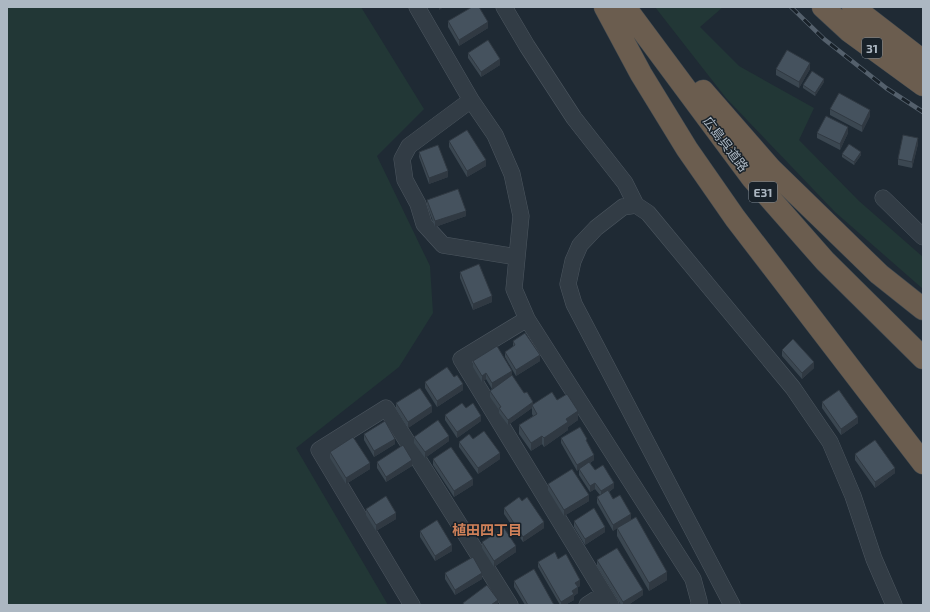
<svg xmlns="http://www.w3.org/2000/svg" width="930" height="612" font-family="'Exo 2','Noto Sans JP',sans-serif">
  <rect width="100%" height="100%" fill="#1f2a34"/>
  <path fill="#223736" d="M 7,7 L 361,7 L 424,109 L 377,156 L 430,266 L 433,313 L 399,367 L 296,448 L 388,605 L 7,605 Z
    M 655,7 L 723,7 L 700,27 L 739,66 L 814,108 L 799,140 L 859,201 L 923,257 L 923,289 L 835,212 L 726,98 Z"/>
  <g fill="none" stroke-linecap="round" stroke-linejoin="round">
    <defs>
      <path id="minor" d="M 417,7 L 471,100 L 495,135 L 512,174 L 521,216 L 514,289 L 527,319 L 693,579 L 699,601 L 699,605
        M 504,7 L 527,46 L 574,118 L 625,183 L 636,205 L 648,213 L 793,388 L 830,442 L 853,496 L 874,559 L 894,605
        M 471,100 L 409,146 L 402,159 L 405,180 L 418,204 L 424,224 L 443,245 L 517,257
        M 883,198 L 923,237
        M 636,205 L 623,207 L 596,228 L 580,245 L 573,261 L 568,284 L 574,304 L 732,605
        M 527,319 L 461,359 L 611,605
        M 412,605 L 319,450 L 386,408 L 510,605
        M 587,605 L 604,594"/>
      <path id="highway" d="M 605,7 L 641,74 L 687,149 L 735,218 L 923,463
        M 625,7 L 752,178 L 825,261 L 923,358
        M 823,7 L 849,31 L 923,85
        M 853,7 L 923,61
        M 703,91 L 771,169 L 879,274 L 923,309"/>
    </defs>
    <use href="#minor" stroke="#4d5760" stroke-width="17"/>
    <use href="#highway" stroke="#3d474f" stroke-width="23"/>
    <use href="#minor" stroke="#323c45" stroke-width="16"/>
    <use href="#highway" stroke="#6b5d4f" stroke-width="22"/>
    <defs>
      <path id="rail" d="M 791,7 L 824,39 L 886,88 L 923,112"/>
    </defs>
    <use href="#rail" stroke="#54606c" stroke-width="4.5"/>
    <use href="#rail" stroke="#182129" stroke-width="3" stroke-dasharray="9" stroke-linecap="butt"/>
  </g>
  <path fill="#3b4751" d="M 448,21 L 488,28 L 459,46 L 448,27 Z
    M 468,53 L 500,65 L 481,77 L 468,58 Z
    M 776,69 L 810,69 L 799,88 L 776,75 Z
    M 824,82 L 815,96 L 803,88 L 803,85 Z
    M 830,109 L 870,116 L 862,132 L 830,115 Z
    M 817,133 L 848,133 L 840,150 L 817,138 Z
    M 449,141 L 486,166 L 467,177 L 449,147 Z
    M 918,144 L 912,168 L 898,165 L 898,159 Z
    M 419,152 L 448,177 L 429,184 L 419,157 Z
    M 842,154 L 861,155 L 854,165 L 842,157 Z
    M 427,200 L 466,216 L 435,227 L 427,205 Z
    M 460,272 L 492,302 L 473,310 L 460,278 Z
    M 513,341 L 540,361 L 516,376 L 505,357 L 505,352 L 513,347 Z
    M 782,350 L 814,368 L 802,379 L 782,356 Z
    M 473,361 L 512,376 L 524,393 L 533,404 L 557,400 L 578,420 L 568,427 L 568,430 L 544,447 L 542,444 L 531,451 L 519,434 L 519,425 L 533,416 L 532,414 L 532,408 L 508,425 L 499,413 L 499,410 L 490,397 L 490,391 L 492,389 L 486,379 L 482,382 L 473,367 Z
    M 454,377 L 463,390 L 437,407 L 425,388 L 425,382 Z
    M 822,402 L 858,423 L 841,435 L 822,408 Z
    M 396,403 L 432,412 L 408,428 L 396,409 Z
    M 466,408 L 481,421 L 457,438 L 445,420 L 445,415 Z
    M 364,434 L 395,444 L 374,457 L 364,440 Z
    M 414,437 L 449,441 L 425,458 L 414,443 Z
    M 561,438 L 594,460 L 590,463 L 595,470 L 614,488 L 609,492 L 613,499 L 631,520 L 667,580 L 649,591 L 617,536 L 617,528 L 613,531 L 597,503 L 597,497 L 600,495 L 595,489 L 590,492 L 579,475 L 579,469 L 577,471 L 561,443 Z
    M 473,439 L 500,459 L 478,474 L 459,447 L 459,442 Z
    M 330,452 L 370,469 L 346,484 L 330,458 Z
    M 855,454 L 895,473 L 875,488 L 855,460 Z
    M 433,459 L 473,485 L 454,497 L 433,465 Z
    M 377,462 L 412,466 L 386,482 L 377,468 Z
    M 548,484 L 589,501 L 564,516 L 548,490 Z
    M 522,501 L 544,528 L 523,542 L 504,514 L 504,508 Z
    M 366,509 L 396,519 L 376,531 L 366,515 Z
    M 574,521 L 605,532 L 585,545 L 574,527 Z
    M 420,531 L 452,551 L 435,561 L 420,537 Z
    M 482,542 L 516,552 L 494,567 L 482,548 Z
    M 558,559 L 580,586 L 578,587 L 578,593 L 574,596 L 574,600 L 565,605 L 560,605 L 538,567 L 538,562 Z
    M 597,560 L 643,595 L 628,605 L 621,605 L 597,566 Z
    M 445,573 L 482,579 L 455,595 L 445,579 Z
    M 514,581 L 554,605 L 525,605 L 514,587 Z"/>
  <path fill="#303942" d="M 439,7 L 444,7 L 439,10 Z
    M 488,22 L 488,28 L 459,46 L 459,40 Z
    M 500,59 L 500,65 L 481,77 L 481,72 Z
    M 810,63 L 810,69 L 799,88 L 799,82 Z
    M 824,79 L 824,82 L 815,96 L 815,93 Z
    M 870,110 L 870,116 L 862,132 L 862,126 Z
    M 848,127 L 848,133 L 840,150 L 840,144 Z
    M 918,138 L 918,144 L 912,168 L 912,162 Z
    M 861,152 L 861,155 L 854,165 L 854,162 Z
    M 486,160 L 486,166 L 467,177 L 467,171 Z
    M 448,171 L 448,177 L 429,184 L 429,178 Z
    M 466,211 L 466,216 L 435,227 L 435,221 Z
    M 492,296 L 492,302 L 473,310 L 473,304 Z
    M 540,355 L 540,361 L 516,376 L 516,370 Z
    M 814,362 L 814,368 L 802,379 L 802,373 Z
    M 512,371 L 512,377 L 492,389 L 492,383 Z
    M 486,373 L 486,379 L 482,382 L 482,376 Z
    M 463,384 L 463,390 L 437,407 L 437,401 Z
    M 533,402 L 533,407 L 532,405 L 532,408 L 508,425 L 508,420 Z
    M 432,406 L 432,412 L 408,428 L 408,422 Z
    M 578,411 L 578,420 L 568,427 L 568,430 L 544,447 L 544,438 L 566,419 Z
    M 481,416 L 481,421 L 457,438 L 457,432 Z
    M 858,417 L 858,423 L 841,435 L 841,429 Z
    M 449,436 L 449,441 L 425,458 L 425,452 Z
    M 542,436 L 542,444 L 531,451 L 531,443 Z
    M 395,439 L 395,444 L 374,457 L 374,451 Z
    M 500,453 L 500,459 L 478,474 L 478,468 Z
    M 594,455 L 594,460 L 577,471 L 577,465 Z
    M 412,460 L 412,466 L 386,482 L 386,477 Z
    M 370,463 L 370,469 L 346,484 L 346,478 Z
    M 895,468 L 895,473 L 875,488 L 875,482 Z
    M 473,479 L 473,485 L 454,497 L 454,491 Z
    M 595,483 L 595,489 L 590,492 L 590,486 Z
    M 614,483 L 614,488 L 601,497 L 601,491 Z
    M 589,495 L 589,501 L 564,516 L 564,510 Z
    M 396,513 L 396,519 L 376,531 L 376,525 Z
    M 631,514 L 631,520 L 613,531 L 613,525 Z
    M 544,522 L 544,528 L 523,542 L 523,537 Z
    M 605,527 L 605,532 L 585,545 L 585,539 Z
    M 452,545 L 452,551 L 435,561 L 435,556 Z
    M 516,546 L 516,552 L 494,567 L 494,561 Z
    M 667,572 L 667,580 L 649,591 L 649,583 Z
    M 482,573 L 482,579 L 455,595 L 455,590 Z
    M 580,580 L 580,586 L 575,588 L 575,583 Z
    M 578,587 L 578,593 L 574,596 L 574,600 L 565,605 L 561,605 L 561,602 L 572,591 Z
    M 643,590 L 643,595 L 628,605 L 623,605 L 623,602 Z
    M 498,600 L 498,605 L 491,605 Z"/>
  <path fill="#45525e" stroke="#303942" d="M 472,7 L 479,7 L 488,22 L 459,40 L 448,21 Z
    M 488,40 L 500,59 L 481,72 L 468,53 Z
    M 787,50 L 810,63 L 799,82 L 776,69 Z
    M 812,71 L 824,79 L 815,93 L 803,85 Z
    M 839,93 L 870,110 L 862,126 L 830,109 Z
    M 826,116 L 848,127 L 840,144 L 817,133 Z
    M 467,130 L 486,160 L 467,171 L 449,141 Z
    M 903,135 L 918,138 L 912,162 L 898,159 Z
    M 849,144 L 861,152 L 854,162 L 842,154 Z
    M 438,145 L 448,171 L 429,178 L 419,152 Z
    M 458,189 L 466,211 L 435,221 L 427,200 Z
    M 479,264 L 492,296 L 473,304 L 460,272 Z
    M 525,333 L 540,355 L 516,370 L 505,352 L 515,345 L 513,341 Z
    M 793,339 L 814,362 L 802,373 L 782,350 Z
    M 497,346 L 512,371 L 492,383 L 486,373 L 482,376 L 473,361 Z
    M 447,367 L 454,377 L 457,375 L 463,384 L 437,401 L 425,382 Z
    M 512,375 L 524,393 L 527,392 L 533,402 L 508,420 L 499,408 L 501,407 L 490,391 Z
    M 420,388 L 432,406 L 408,422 L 396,403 Z
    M 839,390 L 858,417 L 841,429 L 822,402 Z
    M 552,392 L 557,400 L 567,394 L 578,411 L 566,419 L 568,422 L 544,438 L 542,436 L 531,443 L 519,425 L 537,414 L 532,405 Z
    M 462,403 L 466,408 L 473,403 L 481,416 L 457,432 L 445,415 Z
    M 438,420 L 449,436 L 425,452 L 414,437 Z
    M 385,421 L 395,439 L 374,451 L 364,434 Z
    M 580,427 L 587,439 L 586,440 L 594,455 L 577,465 L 561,438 Z
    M 484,431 L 500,453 L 478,468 L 459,442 L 469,434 L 473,439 Z
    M 353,437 L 370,463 L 346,478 L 330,452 Z
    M 875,440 L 895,468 L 875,482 L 855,454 Z
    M 403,445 L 412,460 L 386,477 L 377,462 Z
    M 451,447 L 473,479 L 454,491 L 433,459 Z
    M 589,462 L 595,470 L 603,465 L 614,483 L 601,491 L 595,483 L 590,486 L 579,469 Z
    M 572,469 L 589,495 L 564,510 L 548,484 Z
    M 608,490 L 613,499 L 620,495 L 631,514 L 613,525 L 597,497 Z
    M 386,496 L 396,513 L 376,525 L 366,509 Z
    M 519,497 L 522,501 L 527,497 L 544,522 L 523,537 L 504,508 Z
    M 594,508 L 605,527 L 585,539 L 574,521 Z
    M 636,517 L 667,572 L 649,583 L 617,528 Z
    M 437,520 L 452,545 L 435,556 L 420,531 Z
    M 504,528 L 516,546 L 494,561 L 482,542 Z
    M 617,548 L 643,590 L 623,602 L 597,560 Z
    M 555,552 L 558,559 L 566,554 L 580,580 L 575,583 L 578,587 L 572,591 L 574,594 L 561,602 L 538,562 Z
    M 473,557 L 482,573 L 455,590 L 445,573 Z
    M 534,569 L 554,605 L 528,605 L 514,581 Z
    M 487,585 L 498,600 L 491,605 L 464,605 L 463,603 Z"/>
  <g text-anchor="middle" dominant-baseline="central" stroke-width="3" stroke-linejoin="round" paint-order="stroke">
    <g fill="#182129" stroke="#808a94" stroke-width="1">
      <rect x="862" y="38" width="20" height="20" rx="3"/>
      <rect x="749" y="182" width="28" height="20" rx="3"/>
    </g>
    <g font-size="12" font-weight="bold" fill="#acb7c2">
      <text x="872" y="48">31</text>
      <text x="763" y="192">E31</text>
    </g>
    <g font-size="13" fill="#acb7c2" stroke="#182129">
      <text transform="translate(726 144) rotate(53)">広島呉道路</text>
    </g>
    <g font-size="14" font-weight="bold" fill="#d08159" stroke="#182129">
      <text x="487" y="529">植田四丁目</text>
    </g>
  </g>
  <rect width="930" height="612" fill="none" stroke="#acb7c2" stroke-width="16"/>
</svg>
